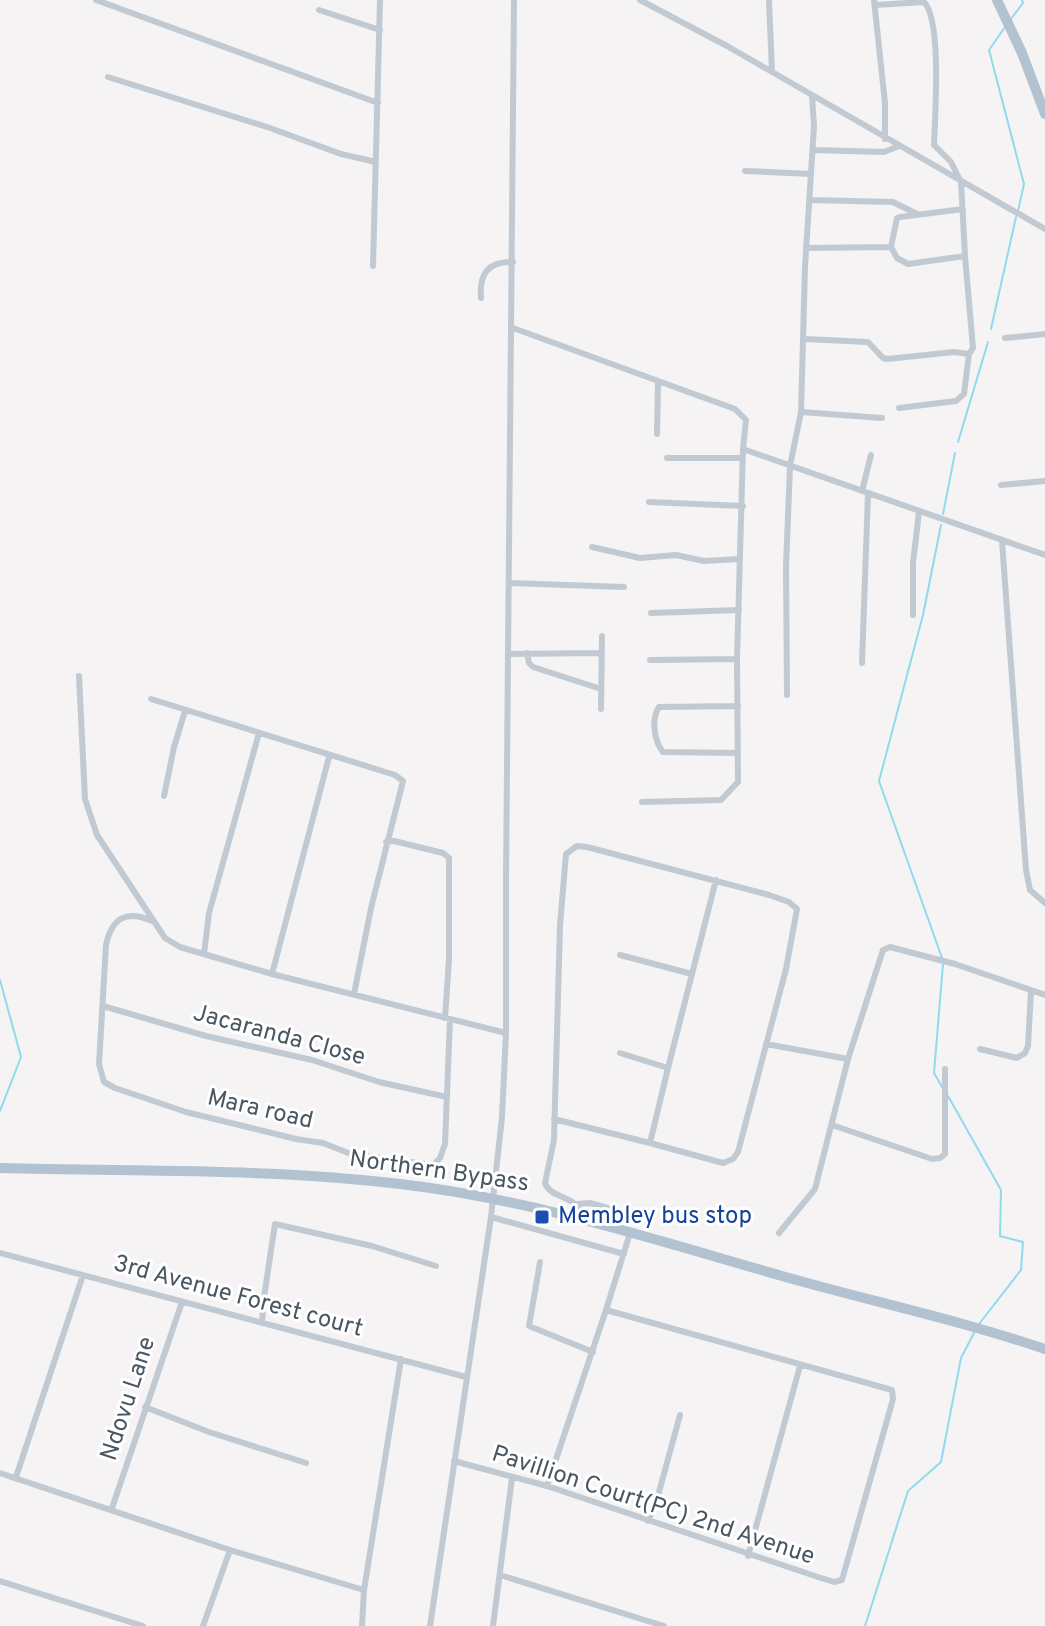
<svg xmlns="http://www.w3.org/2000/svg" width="1045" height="1626" font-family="Overpass,sans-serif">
  <rect width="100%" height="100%" fill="#f5f3f3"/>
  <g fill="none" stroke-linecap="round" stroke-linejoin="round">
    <path stroke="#90daee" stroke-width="2" d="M 1011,19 L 1023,3 L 1022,0
      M 1005,27 L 989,50 L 1024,184 L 1018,211
      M 991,329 L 1016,217
      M 958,442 L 988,342
      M 943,514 L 955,453
      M 941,525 L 923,615 L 879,781 L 942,958
      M 0,980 L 21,1057 L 0,1111
      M 942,1087 L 934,1073 L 943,964
      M 948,1096 L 1001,1190 L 1000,1236 L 1023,1242 L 1021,1270 L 979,1324
      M 865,1626 L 908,1491 L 941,1462 L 961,1358 L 974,1333"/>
    <path stroke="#c1cad2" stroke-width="6" d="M 96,0 L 378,103
      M 640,0 L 727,46 L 1045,229
      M 769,0 L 772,72
      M 874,0 L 885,103 L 885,139
      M 319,10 L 380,30
      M 108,77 L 270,128 L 341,154 L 376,162
      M 813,150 L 884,152 L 899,146
      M 745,171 L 811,174
      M 810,200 L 893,202 L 917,214
      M 891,247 L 897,218 L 900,217 L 963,209
      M 806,248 L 891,247 L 897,258 L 908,264 L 965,256 L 961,182 L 951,162 L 934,145 C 935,117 942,20 924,2 L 875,5
      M 373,266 L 380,0
      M 481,298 C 479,274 488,261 513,262
      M 513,328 L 735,409 L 746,420 L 743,449 L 1045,555
      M 1005,338 L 1045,334
      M 805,339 L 868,342 L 883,358 L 887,359 L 954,352 L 969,354 L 973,348 L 965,256
      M 899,408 L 956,401 L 964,394 L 969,354
      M 801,412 L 882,418
      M 657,434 L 658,381
      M 667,458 L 742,458
      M 1001,485 L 1045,481
      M 862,491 L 871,455
      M 649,502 L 743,506
      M 1002,541 L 1026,870 L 1030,890 L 1045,903
      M 592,547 L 640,558 L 676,555 L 704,561 L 740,559
      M 509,583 L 624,587
      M 651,613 L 739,610
      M 913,615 L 913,563 L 919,512
      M 527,653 L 529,663 L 533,667 L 601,689
      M 508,654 L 601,653
      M 650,660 L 737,659
      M 862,663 L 868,493
      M 79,676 L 85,799 L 97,835 L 165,938 L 180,947 L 272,974 L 506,1033
      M 787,695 L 786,567 L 790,466 L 801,412 L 805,267 L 814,126 L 812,95
      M 151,699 L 395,775 L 403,781 L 371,908 L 354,994
      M 738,706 L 659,707 C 651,719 654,741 663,752 L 738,753
      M 601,709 L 602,636
      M 164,796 L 174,747 L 185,711
      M 642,802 L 721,800 L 738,782 L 737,659 L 743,449
      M 386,842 L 394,841 L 443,853 L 449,858 L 449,959 L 445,1018
      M 152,921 C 127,910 112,917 106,945 L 99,1064 L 104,1082 L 115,1088 L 186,1112 L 296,1139 L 323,1143 L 351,1154 L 433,1165 L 440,1158 L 445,1144 L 450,1019
      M 204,954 L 209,913 L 259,733
      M 620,955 L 692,974
      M 272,974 L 329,757
      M 103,1006 L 206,1036 L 312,1060 L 379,1082 L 447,1097
      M 766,1044 L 848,1059 L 883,950 L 890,947 L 955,964 L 1045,995
      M 980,1049 L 1017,1058 L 1025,1053 L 1028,1046 L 1031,991
      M 668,1068 L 716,880
      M 554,1119 L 650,1143
      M 832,1125 L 932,1159 L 940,1158 L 945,1154 L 945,1069
      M 577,1204 L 590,1203 L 636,1216
      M 491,1217 L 624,1254
      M 580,1217 L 581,1212 C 572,1194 550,1198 545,1183 L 554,1140 L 560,925 L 566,854 L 577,846 L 587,847 L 769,895 L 789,902 L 797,909 L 786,969 L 738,1152 L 733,1159 L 723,1163 L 650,1143 L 668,1068 L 620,1053
      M 779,1233 L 815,1189 L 848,1059
      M 0,1253 L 466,1377
      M 540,1262 L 529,1326 L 593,1352
      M 262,1322 L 264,1297 L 275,1224 L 372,1246 L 436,1266
      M 145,1407 L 209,1432 L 306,1463
      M 454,1461 L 547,1486 L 818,1577 L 834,1582 L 842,1580 L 893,1399 L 892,1390 L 606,1310 L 630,1233
      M 0,1473 L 230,1550 L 364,1590
      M 16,1477 L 83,1275
      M 547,1486 L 606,1310
      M 112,1508 L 182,1302
      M 648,1521 L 656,1503 L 680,1415
      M 748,1556 L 800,1366
      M 500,1575 L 664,1626
      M 0,1581 L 143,1626
      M 203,1626 L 230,1550
      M 362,1626 L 364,1590 L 401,1359
      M 430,1626 L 491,1217 L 502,1117 L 506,1033 L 506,877 L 514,0
      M 493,1626 L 512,1478"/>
    <path stroke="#b3c2d1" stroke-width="10" d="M 997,0 L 1022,53 L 1045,114
      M 0,1168 C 133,1172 267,1168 400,1184 C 531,1199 656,1240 782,1276 C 870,1301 959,1320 1045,1349"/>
  </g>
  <rect fill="#1a4fb4" stroke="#fff" stroke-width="3" x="534" y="1209" width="16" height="16" rx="4"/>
  <g text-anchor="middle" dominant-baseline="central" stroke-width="6" stroke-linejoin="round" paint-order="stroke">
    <g font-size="24" fill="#4a5661" stroke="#fff">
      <text transform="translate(279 1036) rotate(15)">Jacaranda Close</text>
      <text transform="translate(260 1110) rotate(13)">Mara road</text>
      <text transform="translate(439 1172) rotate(8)">Northern Bypass</text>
      <text transform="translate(238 1297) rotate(15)">3rd Avenue Forest court</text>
      <text transform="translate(129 1399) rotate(-72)">Ndovu Lane</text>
      <text transform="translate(653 1506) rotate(18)">Pavillion Court(PC) 2nd Avenue</text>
    </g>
    <g font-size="24" fill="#164399" stroke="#fff" text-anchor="start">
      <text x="558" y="1217">Membley bus stop</text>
    </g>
  </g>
</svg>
